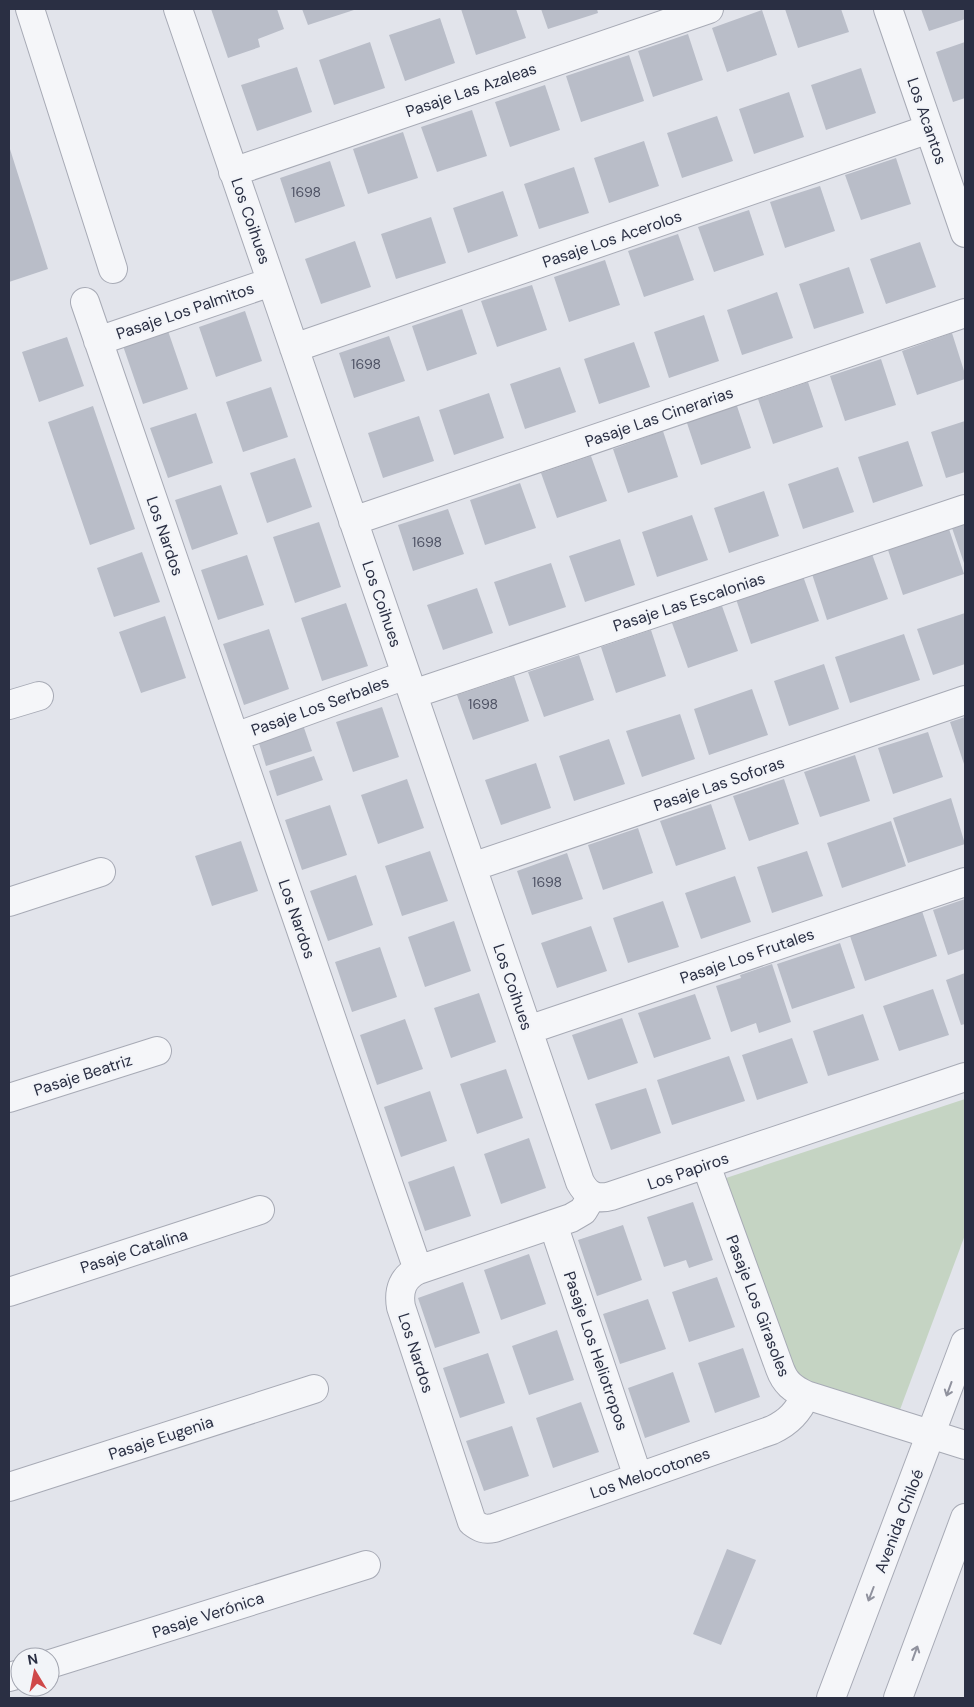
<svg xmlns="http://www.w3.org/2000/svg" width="974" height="1707" font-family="'DM Sans',sans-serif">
  <rect width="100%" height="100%" fill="#e2e4eb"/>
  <path fill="#c5d4c3" d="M 965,1099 L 965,1235 L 898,1415 L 797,1376 L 726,1178 Z"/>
  <path fill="#b9bdc8" d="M 211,9 L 277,9 L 284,29 L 258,39 L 260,47 L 228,58 Z
    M 302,9 L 357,9 L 308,25 Z
    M 461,9 L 516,9 L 526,38 L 476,55 Z
    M 541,9 L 597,9 L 598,13 L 548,29 Z
    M 785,9 L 841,9 L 849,32 L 798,48 Z
    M 921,9 L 965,9 L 965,19 L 929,31 Z
    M 762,10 L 777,55 L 727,72 L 712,28 Z
    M 440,18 L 455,63 L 405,81 L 389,35 Z
    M 688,34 L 703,80 L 653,97 L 638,51 Z
    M 370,42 L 385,88 L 334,105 L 319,60 Z
    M 965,42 L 965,98 L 953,102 L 936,52 Z
    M 629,55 L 644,101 L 581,122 L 566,76 Z
    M 297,67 L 312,112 L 257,131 L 241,85 Z
    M 861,68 L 876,113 L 826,130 L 811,85 Z
    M 545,85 L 560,130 L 510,147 L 495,102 Z
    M 789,92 L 804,137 L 754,154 L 739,109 Z
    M 472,110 L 487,156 L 437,172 L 421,127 Z
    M 717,116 L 733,161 L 682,178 L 667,133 Z
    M 403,132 L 418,178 L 368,194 L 353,149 Z
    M 644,141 L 659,186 L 609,203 L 594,158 Z
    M 9,146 L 48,269 L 9,282 Z
    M 896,158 L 911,204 L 861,220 L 845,175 Z
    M 330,161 L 345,206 L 295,223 L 280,178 Z
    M 574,167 L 589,213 L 539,229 L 524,184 Z
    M 820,186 L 835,231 L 785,248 L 770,202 Z
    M 503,191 L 518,236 L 468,253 L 453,208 Z
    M 749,210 L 764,255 L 714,272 L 698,227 Z
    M 431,217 L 446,263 L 396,279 L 381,234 Z
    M 678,234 L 694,280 L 644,297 L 628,251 Z
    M 355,241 L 371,287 L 321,304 L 305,259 Z
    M 920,242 L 936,287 L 886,304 L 870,259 Z
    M 605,260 L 620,305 L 569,322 L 554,277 Z
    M 849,267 L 864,313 L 814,329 L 799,284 Z
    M 532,285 L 547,330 L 497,347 L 481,301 Z
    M 777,292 L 793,338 L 742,355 L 727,310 Z
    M 462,309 L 477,354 L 427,371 L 412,326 Z
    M 245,311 L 262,361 L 216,377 L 199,327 Z
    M 704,315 L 719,361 L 669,378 L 654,332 Z
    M 167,328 L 188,389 L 143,404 L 122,343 Z
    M 952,333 L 965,374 L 965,379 L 917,395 L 902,351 Z
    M 389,336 L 405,381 L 354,398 L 339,353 Z
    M 67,337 L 84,386 L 39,402 L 22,352 Z
    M 634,342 L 650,387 L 599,404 L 584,359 Z
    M 881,359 L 896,405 L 845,421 L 830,376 Z
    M 560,367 L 576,412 L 525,429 L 510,384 Z
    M 808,382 L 823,427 L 773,444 L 758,399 Z
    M 271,387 L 288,437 L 243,452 L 226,402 Z
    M 489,393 L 504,438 L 454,455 L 439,410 Z
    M 736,403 L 751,448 L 701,465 L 686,420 Z
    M 93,406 L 135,529 L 90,545 L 48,422 Z
    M 196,413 L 213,463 L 168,478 L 150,428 Z
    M 419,416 L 434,461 L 383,478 L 368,433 Z
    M 965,421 L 965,472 L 946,478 L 931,432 Z
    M 663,431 L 678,477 L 628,493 L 613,449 Z
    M 908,441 L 923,486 L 873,503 L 858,457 Z
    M 591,456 L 607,501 L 557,518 L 541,473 Z
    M 295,458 L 312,507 L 267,523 L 250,473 Z
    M 838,467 L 854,512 L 803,529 L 788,484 Z
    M 520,483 L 536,528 L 485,545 L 470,500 Z
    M 221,485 L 238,534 L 192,550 L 175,500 Z
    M 764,491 L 779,536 L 729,553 L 714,508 Z
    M 448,509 L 464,554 L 413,571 L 398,525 Z
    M 692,515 L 708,560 L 657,577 L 642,532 Z
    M 319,522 L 341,587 L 295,603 L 273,537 Z
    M 965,524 L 965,566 L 952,528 Z
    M 949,529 L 964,574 L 903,595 L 888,550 Z
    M 620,539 L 635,585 L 585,602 L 569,556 Z
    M 142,552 L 160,602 L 114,617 L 97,568 Z
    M 872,554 L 888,599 L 827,620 L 812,574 Z
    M 247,555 L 264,605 L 218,620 L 201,570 Z
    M 551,563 L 566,607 L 509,626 L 494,582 Z
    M 803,576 L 819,621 L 751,644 L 736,599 Z
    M 477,588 L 493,633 L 443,650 L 427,605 Z
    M 346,603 L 368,666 L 322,681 L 301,618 Z
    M 722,606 L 738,651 L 688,668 L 672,623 Z
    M 965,613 L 965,664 L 933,675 L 917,629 Z
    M 165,616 L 186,678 L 141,693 L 119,632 Z
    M 269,629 L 289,689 L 244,705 L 223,644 Z
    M 651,630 L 666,676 L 616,693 L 601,647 Z
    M 904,634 L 920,680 L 850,703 L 835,657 Z
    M 579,655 L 594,700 L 544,717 L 528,672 Z
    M 824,664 L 839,709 L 789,726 L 774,681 Z
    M 514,676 L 529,721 L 473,740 L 457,695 Z
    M 752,689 L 768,735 L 709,755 L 694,709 Z
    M 382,707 L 399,757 L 353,772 L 336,722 Z
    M 680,714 L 695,759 L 642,777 L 626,731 Z
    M 965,717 L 965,767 L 950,722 Z
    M 302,722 L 312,751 L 266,766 L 257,737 Z
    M 928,732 L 943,777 L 893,794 L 878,748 Z
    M 609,739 L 625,784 L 574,801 L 559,756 Z
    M 855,755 L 870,801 L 820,817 L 804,772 Z
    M 314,756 L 323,780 L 277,796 L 269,771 Z
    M 536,763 L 551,808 L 501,825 L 485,780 Z
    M 407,779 L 424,828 L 378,844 L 361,795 Z
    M 784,779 L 799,824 L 749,841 L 733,796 Z
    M 951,798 L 965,844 L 908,863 L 893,818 Z
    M 711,804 L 726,849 L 676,866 L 660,821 Z
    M 330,805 L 347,855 L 302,870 L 285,820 Z
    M 891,821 L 906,866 L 842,888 L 827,843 Z
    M 638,828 L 653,873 L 603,890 L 588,845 Z
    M 241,841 L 258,891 L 212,906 L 195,856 Z
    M 430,851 L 448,901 L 402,916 L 385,866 Z
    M 807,851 L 823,896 L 772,913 L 757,867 Z
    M 567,853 L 583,899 L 532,915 L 517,871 Z
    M 356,875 L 373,925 L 328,941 L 310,891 Z
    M 735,876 L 751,922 L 701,939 L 685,893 Z
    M 965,899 L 965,949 L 948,955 L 933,910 Z
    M 663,901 L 679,947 L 628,963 L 613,918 Z
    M 922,911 L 937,956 L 865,981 L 850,936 Z
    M 454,921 L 471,971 L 425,987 L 408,937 Z
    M 591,926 L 607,971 L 557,988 L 541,943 Z
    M 840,943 L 855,988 L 792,1009 L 777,964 Z
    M 380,947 L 397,997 L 352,1012 L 335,962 Z
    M 772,964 L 791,1022 L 759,1033 L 756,1023 L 731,1032 L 716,986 L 741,978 L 740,975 Z
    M 965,973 L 965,1024 L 961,1025 L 946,980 Z
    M 933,989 L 949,1035 L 899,1051 L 883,1006 Z
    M 479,993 L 496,1042 L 451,1058 L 434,1008 Z
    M 695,994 L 711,1039 L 654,1058 L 638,1013 Z
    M 863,1014 L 879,1060 L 828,1076 L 813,1031 Z
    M 622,1018 L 638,1063 L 588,1080 L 572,1035 Z
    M 405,1019 L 423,1069 L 377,1085 L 360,1035 Z
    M 792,1038 L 808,1083 L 757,1100 L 742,1055 Z
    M 729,1056 L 745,1101 L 672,1125 L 657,1080 Z
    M 506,1069 L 523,1118 L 477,1134 L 460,1084 Z
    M 646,1088 L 661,1133 L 611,1150 L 595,1104 Z
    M 430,1091 L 447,1141 L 401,1157 L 384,1107 Z
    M 529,1138 L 546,1188 L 501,1204 L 484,1154 Z
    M 454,1166 L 471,1216 L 425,1231 L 408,1182 Z
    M 693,1202 L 713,1260 L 689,1268 L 686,1260 L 664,1267 L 647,1217 Z
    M 623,1225 L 642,1280 L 597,1296 L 578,1240 Z
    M 529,1254 L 546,1304 L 501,1320 L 484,1270 Z
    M 717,1277 L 735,1327 L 689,1342 L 672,1292 Z
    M 463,1282 L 480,1333 L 435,1348 L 418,1298 Z
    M 648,1299 L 666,1349 L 620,1364 L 603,1314 Z
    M 557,1330 L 574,1380 L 529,1395 L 512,1346 Z
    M 743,1348 L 760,1397 L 715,1413 L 698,1363 Z
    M 488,1353 L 505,1403 L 460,1418 L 443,1368 Z
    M 673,1372 L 690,1422 L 645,1438 L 628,1388 Z
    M 581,1402 L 599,1452 L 553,1468 L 536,1418 Z
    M 512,1426 L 529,1476 L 484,1491 L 466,1441 Z
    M 727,1549 L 756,1560 L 721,1645 L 693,1634 Z"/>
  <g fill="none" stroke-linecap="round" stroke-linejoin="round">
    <defs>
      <path id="minor" d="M 30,9 L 113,269
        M 178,9 L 580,1182 C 587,1195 596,1200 611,1196 L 965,1077
        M 888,9 L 965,233
        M 233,172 L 709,9
        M 85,302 L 418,1270
        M 98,341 L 271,282
        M 294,348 L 929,129
        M 353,521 L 965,313
        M 413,694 L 965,509
        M 9,705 L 39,696
        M 235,737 L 406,675
        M 472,867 L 965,700
        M 9,902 L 101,872
        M 528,1030 L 965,882
        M 9,1098 L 157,1051
        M 706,1165 L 780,1369 C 785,1383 793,1389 806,1395 L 965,1445
        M 592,1196 L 583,1211 L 571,1218 L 418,1270 C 403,1277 398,1290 401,1307 L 472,1522 C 480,1528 484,1530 494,1528 L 772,1430 C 789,1422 798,1412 806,1395
        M 553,1224 L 638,1477
        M 9,1292 L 260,1210
        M 9,1487 L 314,1389
        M 50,1664 L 366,1565
        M 9,1677 L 20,1674
        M 831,1698 L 965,1343
        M 898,1698 L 965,1518"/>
    </defs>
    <use href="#minor" stroke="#a7aab5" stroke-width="30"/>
    <use href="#minor" stroke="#f5f6f9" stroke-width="28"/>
  </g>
  <defs><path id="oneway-shaft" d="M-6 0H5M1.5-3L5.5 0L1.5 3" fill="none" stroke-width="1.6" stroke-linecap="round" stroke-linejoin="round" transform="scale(1.25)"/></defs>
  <g stroke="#90929e">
    <use href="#oneway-shaft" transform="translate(949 1389) rotate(110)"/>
    <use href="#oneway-shaft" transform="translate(871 1594) rotate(111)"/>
    <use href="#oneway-shaft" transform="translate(915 1653) rotate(-70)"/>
  </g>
  <g text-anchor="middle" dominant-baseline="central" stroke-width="4" stroke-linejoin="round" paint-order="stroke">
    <g font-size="14" fill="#4e5264">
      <text x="306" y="192">1698</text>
      <text x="366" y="364">1698</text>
      <text x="427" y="542">1698</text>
      <text x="483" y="704">1698</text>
      <text x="547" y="882">1698</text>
    </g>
    <g font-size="16" fill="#2a2f43" stroke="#f2f4f8">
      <text transform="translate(471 90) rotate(-19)">Pasaje Las Azaleas</text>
      <text transform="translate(927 121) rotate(71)">Los Acantos</text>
      <text transform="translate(251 221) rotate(71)">Los Coihues</text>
      <text transform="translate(612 239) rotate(-19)">Pasaje Los Acerolos</text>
      <text transform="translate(185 311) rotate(-19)">Pasaje Los Palmitos</text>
      <text transform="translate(659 417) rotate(-19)">Pasaje Las Cinerarias</text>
      <text transform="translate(165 536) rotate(71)">Los Nardos</text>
      <text transform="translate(689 602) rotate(-18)">Pasaje Las Escalonias</text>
      <text transform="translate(382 604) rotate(71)">Los Coihues</text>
      <text transform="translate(320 706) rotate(-20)">Pasaje Los Serbales</text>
      <text transform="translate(719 784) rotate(-19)">Pasaje Las Soforas</text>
      <text transform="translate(297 919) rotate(71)">Los Nardos</text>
      <text transform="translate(747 956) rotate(-19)">Pasaje Los Frutales</text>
      <text transform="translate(513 987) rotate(71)">Los Coihues</text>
      <text transform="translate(83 1075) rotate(-18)">Pasaje Beatriz</text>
      <text transform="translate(688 1171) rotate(-19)">Los Papiros</text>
      <text transform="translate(134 1251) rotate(-18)">Pasaje Catalina</text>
      <text transform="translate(758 1306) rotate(69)">Pasaje Los Girasoles</text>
      <text transform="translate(596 1351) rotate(71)">Pasaje Los Heliotropos</text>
      <text transform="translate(416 1353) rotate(72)">Los Nardos</text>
      <text transform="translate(161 1438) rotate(-18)">Pasaje Eugenia</text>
      <text transform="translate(650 1473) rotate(-19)">Los Melocotones</text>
      <text transform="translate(899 1521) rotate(-69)">Avenida Chiloé</text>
      <text transform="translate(208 1615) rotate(-18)">Pasaje Verónica</text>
    </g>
  </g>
  <rect width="974" height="1707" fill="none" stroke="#2a2f43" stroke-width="20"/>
  <g transform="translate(35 1672) rotate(350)"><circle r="24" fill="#f2f4f8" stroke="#a2a5b0"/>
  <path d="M0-4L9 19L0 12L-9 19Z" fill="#cf4849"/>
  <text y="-8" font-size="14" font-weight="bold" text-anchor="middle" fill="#2a2f43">N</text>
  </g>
</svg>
